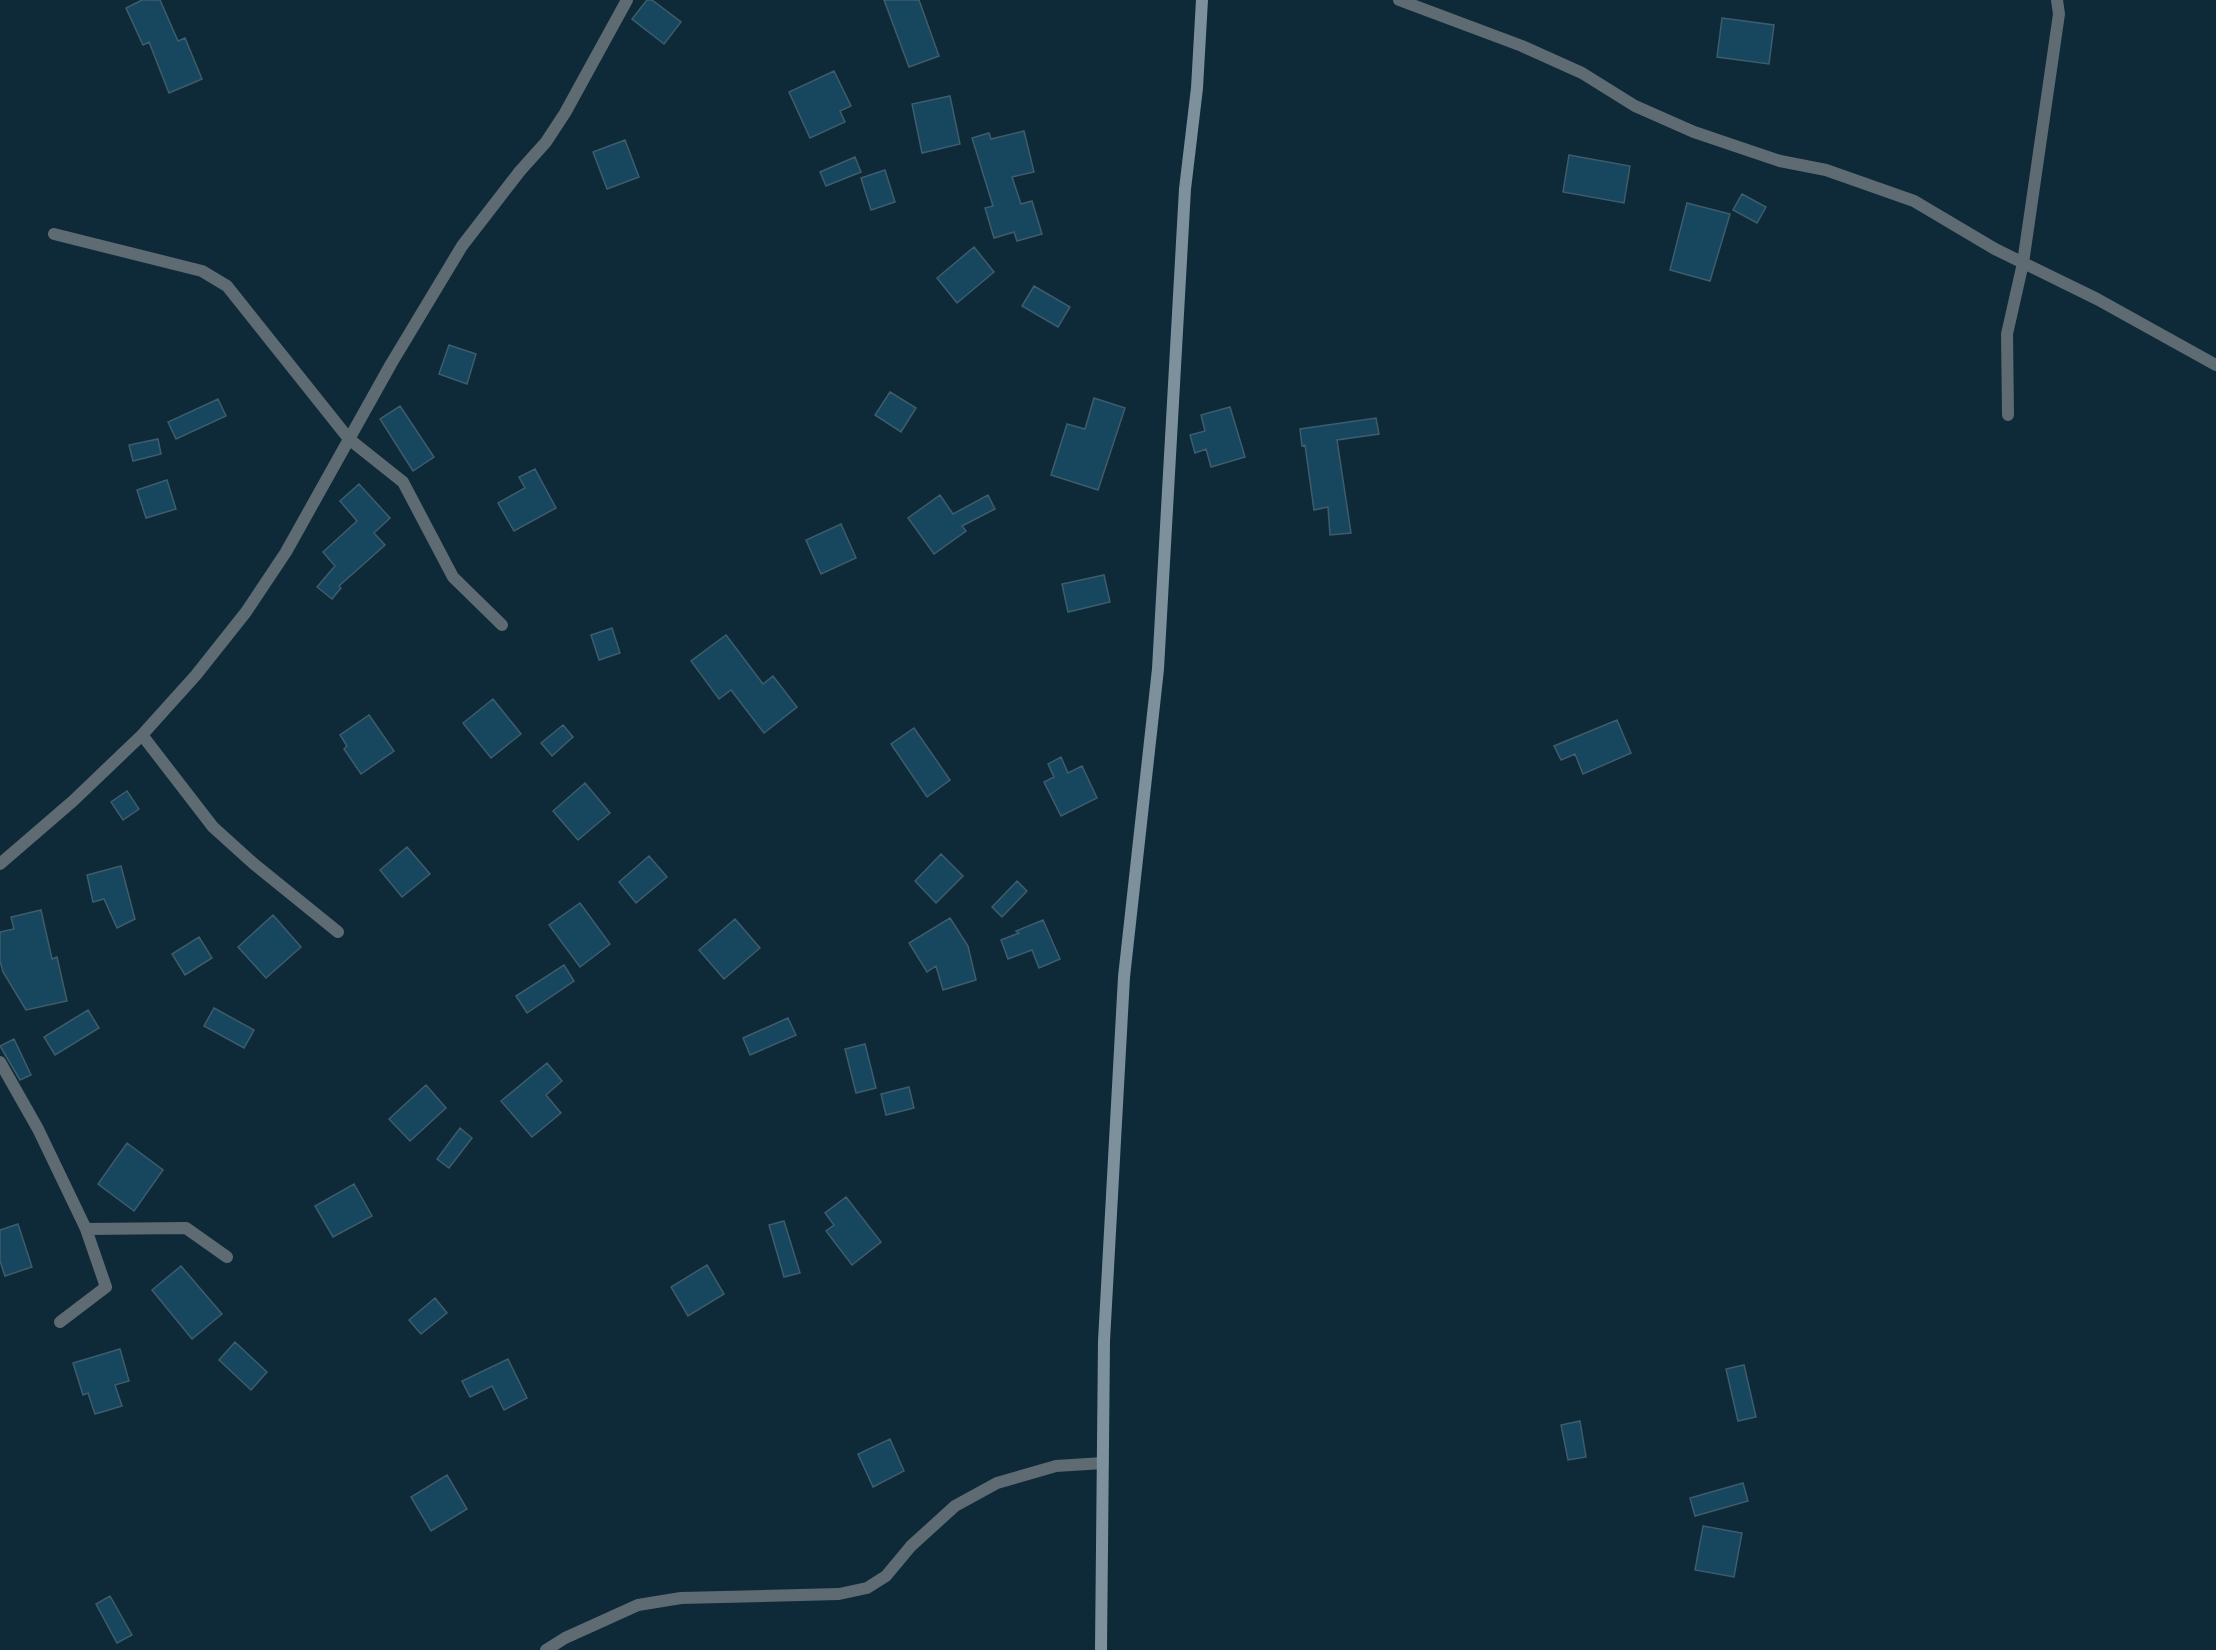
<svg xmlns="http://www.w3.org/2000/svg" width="2216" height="1650" font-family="'Open Sans',sans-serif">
  <rect width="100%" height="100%" fill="#0e2a38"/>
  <path fill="#16475e" stroke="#3f5c6c" stroke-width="1.5" d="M 142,0 L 160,0 L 178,41 L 185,38 L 202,79 L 169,93 L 149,42 L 143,45 L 126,8 Z
    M 647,0 L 652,0 L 681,22 L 664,44 L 632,19 Z
    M 884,0 L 919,0 L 939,56 L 909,67 Z
    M 1722,18 L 1774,25 L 1769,64 L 1717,57 Z
    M 834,71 L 851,106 L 840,111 L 845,122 L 810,138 L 789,92 Z
    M 950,96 L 960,144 L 922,153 L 912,104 Z
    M 1024,131 L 1034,172 L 1012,177 L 1021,204 L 1032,201 L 1042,234 L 1017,241 L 1014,232 L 994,238 L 985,208 L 993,206 L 972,138 L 989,133 L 991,139 Z
    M 625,140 L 639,177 L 607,189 L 593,152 Z
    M 1569,155 L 1630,166 L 1624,203 L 1563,192 Z
    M 855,157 L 861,172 L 826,186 L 820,172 Z
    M 885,170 L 895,202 L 871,210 L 861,178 Z
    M 1742,194 L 1766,207 L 1757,223 L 1733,210 Z
    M 1687,203 L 1730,214 L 1710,281 L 1670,270 Z
    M 974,247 L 994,272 L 957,303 L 937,278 Z
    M 1034,286 L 1070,307 L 1058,327 L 1022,306 Z
    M 449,345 L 476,354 L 467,384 L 439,374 Z
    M 890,392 L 916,408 L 901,432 L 875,415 Z
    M 1094,398 L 1125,408 L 1098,490 L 1051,475 L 1067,424 L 1085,429 Z
    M 218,399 L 226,416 L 176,439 L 168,422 Z
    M 400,406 L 434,457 L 413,471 L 380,419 Z
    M 1230,407 L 1245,457 L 1211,467 L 1206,449 L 1195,453 L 1190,435 L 1205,431 L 1201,415 Z
    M 1376,418 L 1379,434 L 1337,440 L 1351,533 L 1330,535 L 1328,507 L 1314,510 L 1305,445 L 1302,446 L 1300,429 Z
    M 158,439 L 161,454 L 133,461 L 129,445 Z
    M 535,469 L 556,508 L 514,531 L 498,503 L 525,488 L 519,477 Z
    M 167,480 L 176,509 L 146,518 L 137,490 Z
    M 359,484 L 390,518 L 374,533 L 385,545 L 339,586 L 341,588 L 332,599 L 317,587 L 335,566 L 323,552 L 357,521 L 340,501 Z
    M 940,495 L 953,514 L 988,495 L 995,509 L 962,526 L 966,531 L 934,554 L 908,518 Z
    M 841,524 L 856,558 L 821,574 L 806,540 Z
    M 1104,575 L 1110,602 L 1068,612 L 1062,584 Z
    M 612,628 L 620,653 L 599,660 L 591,635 Z
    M 726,635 L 763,684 L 773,676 L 797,707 L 764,733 L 731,690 L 719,699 L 691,661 Z
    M 493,699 L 521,734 L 491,758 L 463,723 Z
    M 369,715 L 394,751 L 361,774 L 344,749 L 347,746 L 340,735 Z
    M 1617,720 L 1631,753 L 1583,774 L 1575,754 L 1561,760 L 1554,746 Z
    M 563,725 L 573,737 L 552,756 L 541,743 Z
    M 914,728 L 950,780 L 927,797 L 891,744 Z
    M 1061,757 L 1068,773 L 1082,766 L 1097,798 L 1061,816 L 1044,782 L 1054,777 L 1048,764 Z
    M 585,783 L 610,813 L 578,840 L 553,811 Z
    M 127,791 L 139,809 L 123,820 L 111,802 Z
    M 407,847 L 430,874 L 402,897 L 380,870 Z
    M 941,854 L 963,876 L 936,903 L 915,881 Z
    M 649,856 L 667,877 L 636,903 L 619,882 Z
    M 121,866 L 135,919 L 117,928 L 104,899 L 93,902 L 87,875 Z
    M 1017,881 L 1027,891 L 1002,917 L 992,907 Z
    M 580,903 L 610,944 L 580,967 L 549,925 Z
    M 41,910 L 52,959 L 57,957 L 67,1001 L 26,1010 L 3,972 L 0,961 L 0,932 L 14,929 L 11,917 Z
    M 273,915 L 301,947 L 266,978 L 238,947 Z
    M 950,918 L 968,946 L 976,980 L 943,990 L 936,966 L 927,972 L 909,943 Z
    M 735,919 L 760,948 L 724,979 L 699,950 Z
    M 1043,920 L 1060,959 L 1039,968 L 1032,950 L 1008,959 L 1001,940 L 1019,933 L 1016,931 Z
    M 199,937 L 212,958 L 185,975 L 172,954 Z
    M 564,965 L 574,981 L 527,1013 L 516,996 Z
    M 214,1008 L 254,1030 L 244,1048 L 204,1026 Z
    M 88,1010 L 99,1028 L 55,1055 L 44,1037 Z
    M 788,1018 L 796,1035 L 750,1055 L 743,1038 Z
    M 14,1039 L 31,1075 L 20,1080 L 0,1046 Z
    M 865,1044 L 876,1088 L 856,1093 L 845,1049 Z
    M 547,1063 L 562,1081 L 546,1095 L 561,1113 L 532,1137 L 501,1101 Z
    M 426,1085 L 446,1108 L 410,1141 L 389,1119 Z
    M 909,1087 L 914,1108 L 886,1115 L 881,1094 Z
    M 460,1128 L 472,1138 L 449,1168 L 437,1159 Z
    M 127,1143 L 163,1170 L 134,1211 L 98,1184 Z
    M 354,1184 L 372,1216 L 333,1237 L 315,1206 Z
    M 846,1197 L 881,1242 L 852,1265 L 826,1231 L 834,1225 L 825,1213 Z
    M 784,1221 L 800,1273 L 784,1277 L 769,1225 Z
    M 18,1224 L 32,1267 L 5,1276 L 0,1261 L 0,1230 Z
    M 707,1265 L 724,1294 L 688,1316 L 671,1287 Z
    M 181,1266 L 222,1314 L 192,1339 L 152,1290 Z
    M 435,1298 L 447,1313 L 421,1334 L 409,1320 Z
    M 235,1342 L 267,1372 L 251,1390 L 219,1360 Z
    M 120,1349 L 129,1381 L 115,1385 L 122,1406 L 95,1414 L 88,1393 L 83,1395 L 73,1363 Z
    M 508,1359 L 527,1398 L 504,1410 L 492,1386 L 470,1397 L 462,1381 Z
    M 1744,1365 L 1756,1417 L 1738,1421 L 1726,1369 Z
    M 1580,1421 L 1586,1457 L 1568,1460 L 1561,1425 Z
    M 890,1439 L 904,1471 L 873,1487 L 858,1454 Z
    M 447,1475 L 467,1509 L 431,1531 L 411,1497 Z
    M 1743,1483 L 1748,1501 L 1695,1516 L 1690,1498 Z
    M 1703,1526 L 1742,1533 L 1734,1577 L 1695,1570 Z
    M 110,1596 L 132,1635 L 117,1643 L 96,1604 Z"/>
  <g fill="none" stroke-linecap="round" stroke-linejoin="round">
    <path stroke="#5e6b72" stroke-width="12" d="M 1399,0 L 1522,46 L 1582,73 L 1635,106 L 1694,132 L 1780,161 L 1826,170 L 1914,201 L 1995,249 L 2097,299 L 2216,365
      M 54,234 L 202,271 L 227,286 L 349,439 L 403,482 L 453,577 L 502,625
      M 2008,415 L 2007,334 L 2023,263 L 2059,14 L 2057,0
      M 142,735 L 213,827 L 254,864 L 338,932
      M 0,864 L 73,801 L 142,735 L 196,675 L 246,612 L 286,552 L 391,364 L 462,246 L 520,171 L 546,142 L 565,113 L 627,0
      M 0,1062 L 38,1129 L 86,1229 L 106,1287 L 60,1322
      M 86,1229 L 186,1228 L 227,1257
      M 546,1650 L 565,1638 L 638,1605 L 681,1598 L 839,1594 L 867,1588 L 886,1576 L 911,1546 L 955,1506 L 997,1483 L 1056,1466 L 1103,1463"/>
    <path stroke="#7d919d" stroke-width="12" d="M 1101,1650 L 1104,1341 L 1124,977 L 1158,669 L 1185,189 L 1197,88 L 1202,0"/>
  </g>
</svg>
